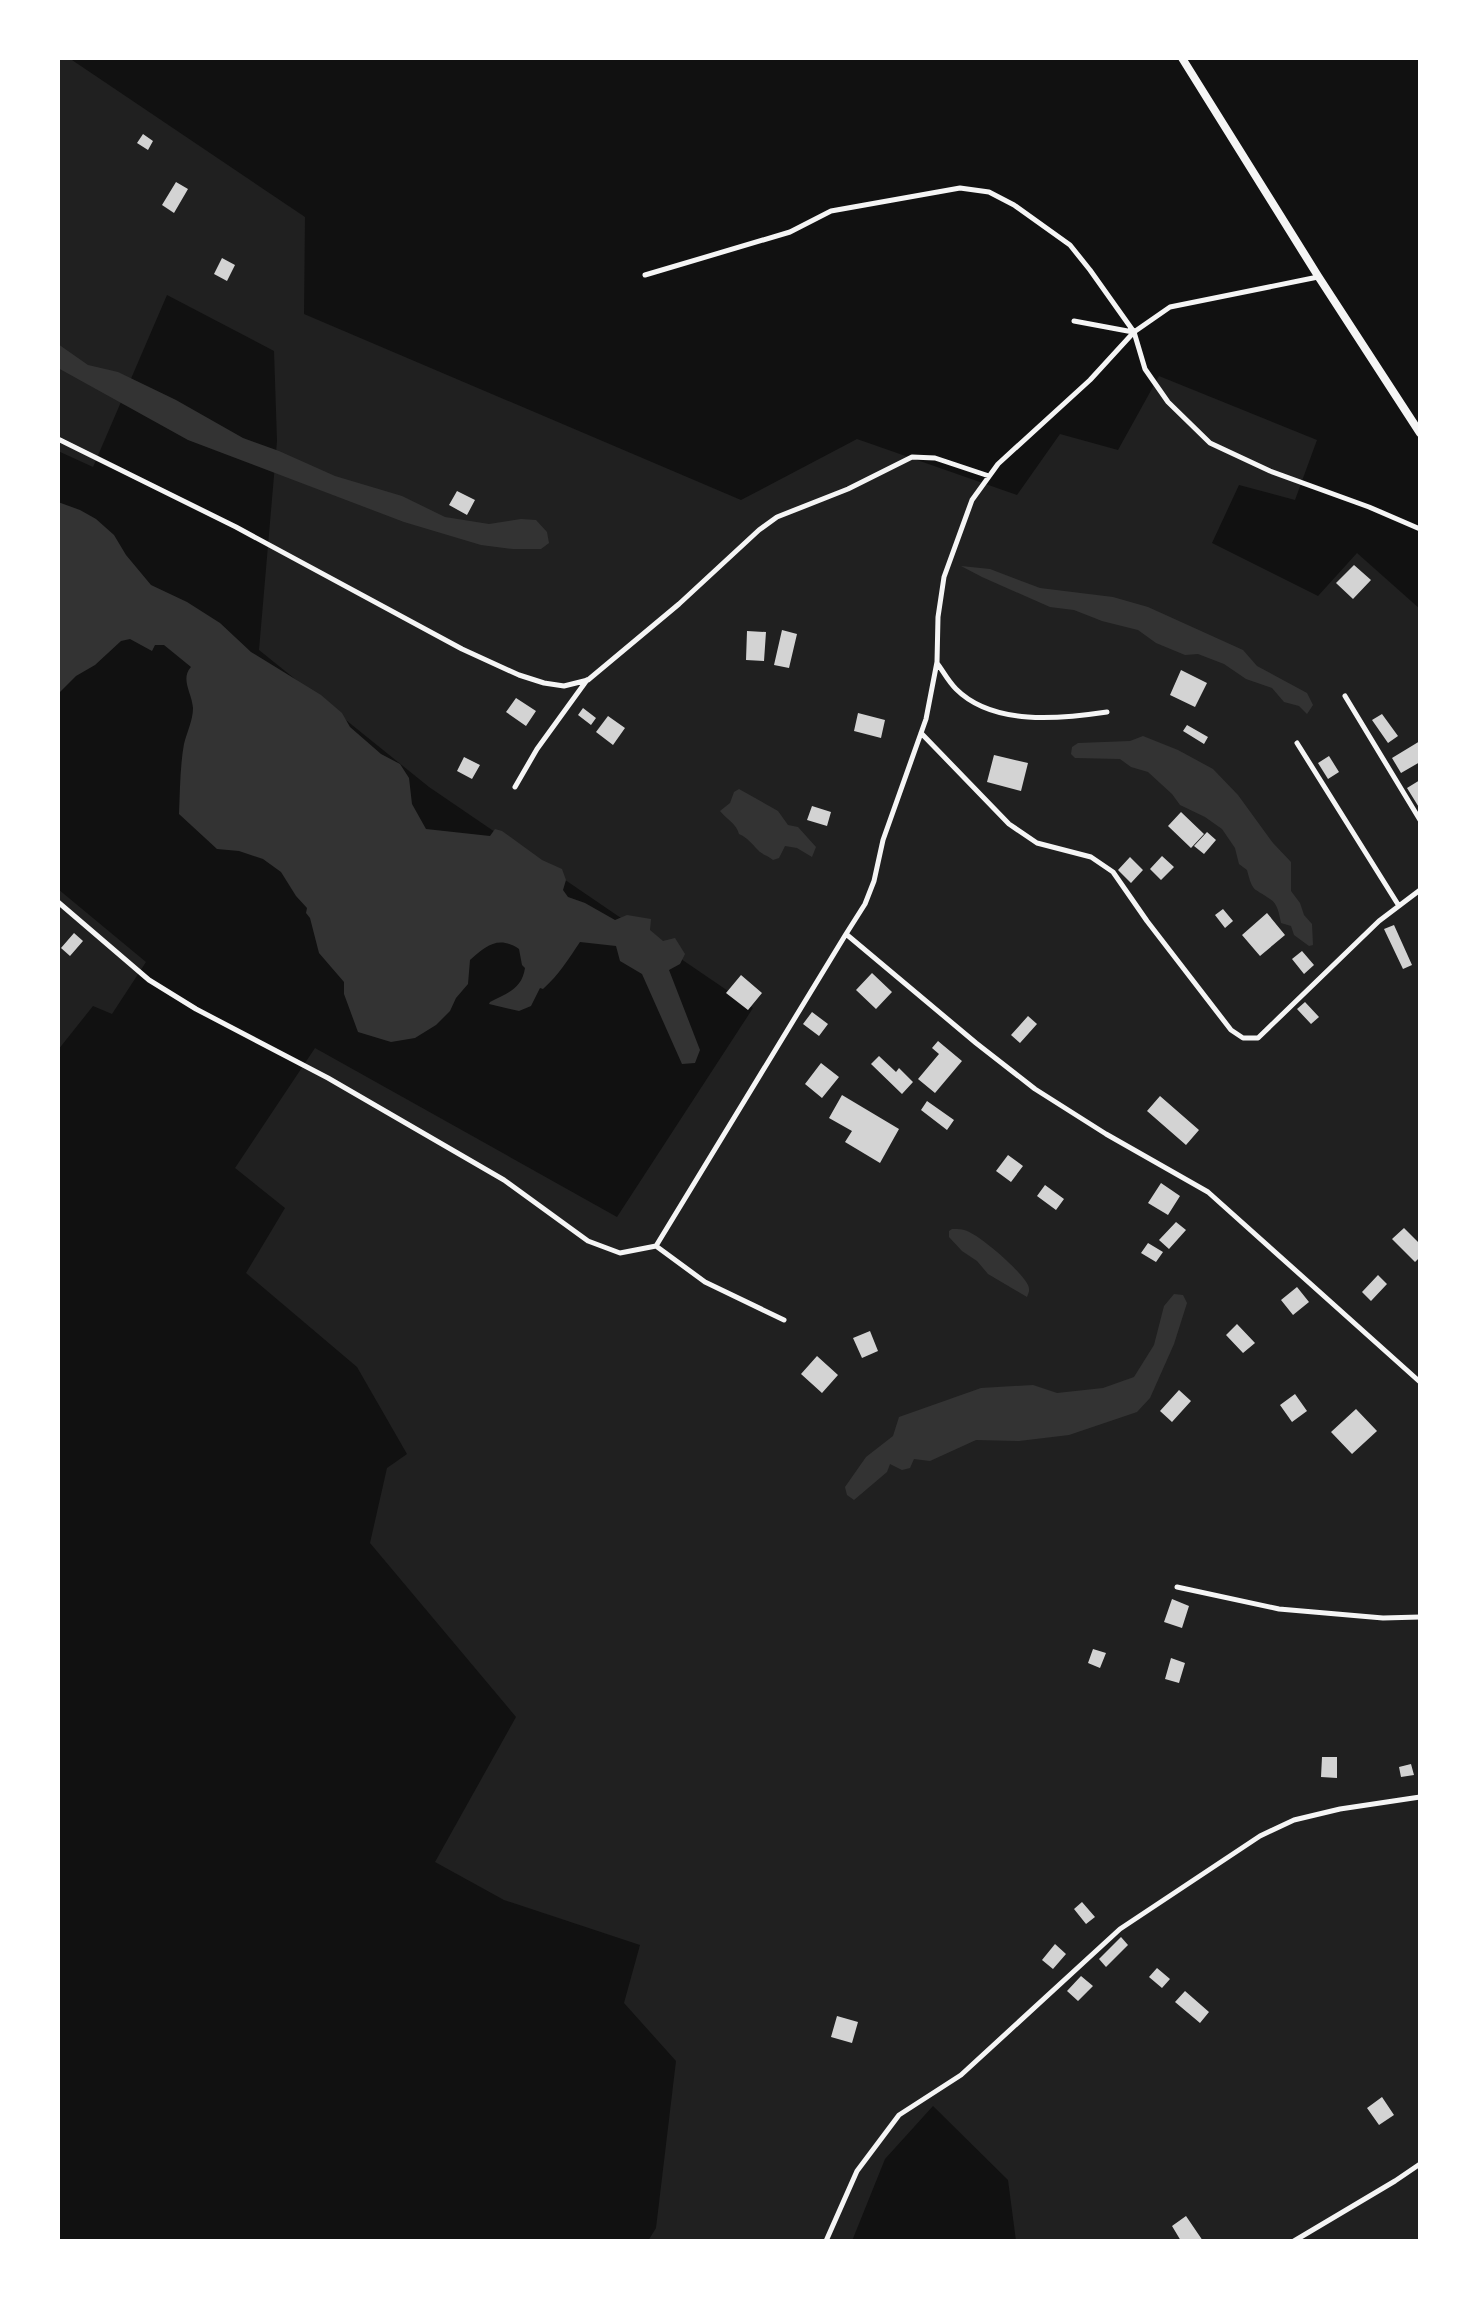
<svg xmlns="http://www.w3.org/2000/svg" width="1478" height="2299" font-family="'PT Sans Narrow',sans-serif">
  <rect width="100%" height="100%" fill="#111"/>
  <path fill="#202020" d="M 58,58 L 69,58 L 305,217 L 304,314 L 741,500 L 857,439 L 1017,495 L 1060,434 L 1118,450 L 1159,376 L 1317,440 L 1295,500 L 1239,485 L 1212,543 L 1318,596 L 1357,553 L 1420,609 L 1420,2241 L 1016,2241 L 1008,2180 L 933,2106 L 885,2159 L 852,2241 L 648,2241 L 656,2228 L 676,2061 L 624,2003 L 640,1945 L 504,1900 L 435,1862 L 516,1717 L 370,1543 L 387,1468 L 407,1454 L 357,1367 L 246,1273 L 285,1208 L 235,1168 L 315,1048 L 617,1217 L 753,1008 L 429,787 L 259,650 L 277,441 L 274,351 L 167,295 L 93,467 L 58,451 Z
    M 58,889 L 146,962 L 112,1014 L 93,1006 L 58,1050 Z"/>
  <path fill="#333" d="M 58,344 L 88,365 L 118,372 L 176,400 L 243,438 L 279,451 L 335,476 L 402,496 L 445,517 L 489,524 L 521,519 L 536,520 L 547,532 L 549,543 L 541,549 L 513,549 L 481,545 L 404,522 L 188,440 L 58,368 Z
    M 58,502 L 80,510 L 96,519 L 114,535 L 126,555 L 151,585 L 187,602 L 220,623 L 251,652 L 321,695 L 342,713 L 350,727 L 381,754 L 400,764 L 409,778 L 412,804 L 426,829 L 490,836 L 495,829 L 502,831 L 542,860 L 562,869 L 566,880 L 563,890 L 568,897 L 585,903 L 615,920 L 627,915 L 651,919 L 650,930 L 663,941 L 675,938 L 685,954 L 680,964 L 669,970 L 700,1050 L 695,1063 L 682,1064 L 642,974 L 620,961 L 616,946 L 580,942 C 569,958 559,975 543,989 L 540,988 L 531,1006 L 519,1011 L 489,1004 L 490,1002 C 507,993 522,989 525,968 L 522,965 L 519,949 C 498,935 486,946 470,960 L 468,984 L 456,998 L 450,1011 L 436,1025 L 415,1038 L 391,1042 L 358,1032 L 344,994 L 344,982 L 319,953 L 310,918 L 306,913 L 307,908 L 296,896 L 281,872 L 263,859 L 239,851 L 217,849 L 179,814 C 180,791 180,766 184,744 C 187,732 193,720 193,708 C 192,693 180,679 191,667 L 164,645 L 155,645 L 152,651 L 130,639 L 121,641 L 95,665 L 76,676 L 58,694 Z
    M 961,566 L 990,569 L 1040,588 L 1113,597 L 1148,607 L 1243,650 L 1257,666 L 1307,693 L 1313,705 L 1307,714 L 1299,706 L 1284,702 L 1272,688 L 1246,679 L 1224,664 L 1198,654 L 1185,655 L 1156,643 L 1138,630 L 1102,621 L 1074,610 L 1050,607 L 982,577 Z
    M 1143,736 L 1178,750 L 1213,769 L 1238,795 L 1273,843 L 1291,862 L 1291,891 L 1300,903 L 1304,915 L 1312,924 L 1313,945 L 1309,946 L 1294,935 L 1291,926 L 1281,923 C 1279,914 1278,904 1270,899 C 1253,887 1253,893 1247,870 L 1239,864 L 1235,848 L 1222,829 L 1205,817 L 1180,805 L 1172,794 L 1148,772 L 1131,767 L 1120,759 L 1075,758 L 1071,754 L 1072,747 L 1078,743 L 1130,741 Z
    M 739,789 L 778,811 L 788,825 L 798,827 L 816,847 L 812,857 L 797,848 L 785,846 L 779,858 L 773,860 C 768,855 762,855 758,850 C 751,843 748,838 739,834 C 736,823 727,820 720,811 L 730,803 L 734,792 Z
    M 952,1229 C 959,1229 965,1229 971,1233 C 985,1240 1021,1271 1028,1285 C 1030,1290 1029,1292 1027,1297 L 988,1274 L 977,1261 L 962,1251 L 949,1237 L 949,1231 Z
    M 1174,1294 L 1183,1295 L 1187,1303 L 1174,1344 L 1150,1398 L 1137,1412 L 1069,1435 L 1019,1441 L 976,1440 L 930,1461 L 914,1459 L 910,1468 L 902,1470 L 890,1464 L 887,1472 L 854,1500 L 847,1495 L 845,1487 L 866,1457 L 893,1436 L 899,1417 L 981,1388 L 1033,1385 L 1057,1393 L 1103,1388 L 1134,1377 L 1154,1345 L 1164,1306 Z"/>
  <path fill="#d3d3d3" d="M 143,134 L 153,141 L 148,150 L 137,143 Z
    M 176,182 L 188,189 L 174,213 L 162,205 Z
    M 222,258 L 235,265 L 227,281 L 214,274 Z
    M 457,491 L 475,500 L 467,515 L 449,505 Z
    M 1354,565 L 1371,580 L 1353,599 L 1336,583 Z
    M 782,630 L 797,634 L 789,668 L 774,665 Z
    M 747,631 L 766,632 L 764,661 L 746,660 Z
    M 1181,670 L 1207,683 L 1195,707 L 1170,695 Z
    M 516,698 L 536,711 L 526,726 L 506,712 Z
    M 583,708 L 596,718 L 591,725 L 578,715 Z
    M 858,713 L 885,720 L 881,738 L 854,731 Z
    M 1382,714 L 1398,736 L 1388,743 L 1372,720 Z
    M 608,716 L 625,728 L 613,745 L 596,732 Z
    M 1187,725 L 1208,737 L 1204,744 L 1183,731 Z
    M 1420,741 L 1420,762 L 1401,773 L 1392,758 Z
    M 994,755 L 1028,763 L 1021,791 L 987,782 Z
    M 1329,756 L 1339,772 L 1328,779 L 1318,763 Z
    M 464,757 L 480,765 L 472,779 L 457,771 Z
    M 1420,780 L 1420,809 L 1407,788 Z
    M 812,806 L 831,812 L 827,826 L 807,820 Z
    M 1181,812 L 1204,834 L 1191,848 L 1168,826 Z
    M 1207,832 L 1216,840 L 1204,854 L 1194,846 Z
    M 1162,856 L 1174,867 L 1161,880 L 1150,869 Z
    M 1130,857 L 1143,870 L 1131,883 L 1118,870 Z
    M 1223,909 L 1233,921 L 1225,928 L 1215,915 Z
    M 1267,913 L 1285,935 L 1260,956 L 1242,935 Z
    M 1394,925 L 1412,965 L 1403,969 L 1384,929 Z
    M 74,933 L 83,941 L 70,956 L 61,948 Z
    M 1302,951 L 1314,965 L 1304,974 L 1292,959 Z
    M 872,973 L 892,992 L 876,1009 L 856,990 Z
    M 741,975 L 762,993 L 748,1010 L 726,993 Z
    M 1305,1002 L 1319,1017 L 1311,1024 L 1297,1009 Z
    M 812,1012 L 828,1024 L 819,1036 L 803,1024 Z
    M 1028,1016 L 1037,1024 L 1020,1043 L 1011,1035 Z
    M 938,1041 L 962,1061 L 935,1093 L 918,1079 L 939,1054 L 932,1048 Z
    M 879,1056 L 896,1072 L 899,1068 L 913,1082 L 902,1094 L 871,1064 Z
    M 821,1063 L 839,1077 L 822,1098 L 805,1084 Z
    M 842,1095 L 899,1129 L 880,1163 L 845,1142 L 852,1131 L 829,1118 Z
    M 1160,1096 L 1199,1130 L 1186,1145 L 1147,1111 Z
    M 927,1101 L 954,1120 L 947,1130 L 921,1110 Z
    M 1008,1155 L 1023,1166 L 1011,1182 L 996,1171 Z
    M 1161,1183 L 1180,1196 L 1168,1215 L 1148,1203 Z
    M 1045,1185 L 1064,1199 L 1056,1210 L 1037,1196 Z
    M 1176,1222 L 1186,1230 L 1169,1249 L 1159,1240 Z
    M 1404,1228 L 1420,1244 L 1420,1257 L 1415,1262 L 1392,1239 Z
    M 1148,1243 L 1163,1252 L 1156,1262 L 1141,1253 Z
    M 1378,1275 L 1387,1284 L 1371,1301 L 1362,1292 Z
    M 1297,1287 L 1309,1302 L 1293,1315 L 1281,1300 Z
    M 1237,1324 L 1255,1343 L 1243,1353 L 1226,1335 Z
    M 870,1331 L 878,1351 L 862,1358 L 853,1338 Z
    M 817,1356 L 838,1375 L 822,1393 L 801,1374 Z
    M 1179,1390 L 1191,1401 L 1172,1422 L 1160,1411 Z
    M 1295,1394 L 1307,1411 L 1292,1422 L 1280,1405 Z
    M 1356,1409 L 1377,1431 L 1352,1454 L 1331,1432 Z
    M 1172,1599 L 1189,1606 L 1182,1628 L 1164,1622 Z
    M 1093,1649 L 1106,1653 L 1100,1668 L 1088,1663 Z
    M 1171,1658 L 1185,1663 L 1179,1683 L 1165,1679 Z
    M 1322,1757 L 1337,1757 L 1337,1778 L 1321,1777 Z
    M 1411,1764 L 1414,1775 L 1401,1777 L 1399,1767 Z
    M 1082,1902 L 1095,1917 L 1086,1924 L 1074,1909 Z
    M 1121,1937 L 1128,1945 L 1106,1967 L 1099,1959 Z
    M 1055,1944 L 1066,1954 L 1053,1969 L 1042,1960 Z
    M 1157,1968 L 1170,1979 L 1162,1988 L 1149,1977 Z
    M 1081,1976 L 1093,1986 L 1078,2001 L 1067,1991 Z
    M 1185,1991 L 1209,2012 L 1200,2023 L 1175,2002 Z
    M 837,2016 L 858,2022 L 852,2043 L 831,2037 Z
    M 1382,2097 L 1394,2115 L 1379,2125 L 1367,2108 Z
    M 1186,2216 L 1203,2241 L 1181,2241 L 1172,2226 Z"/>
  <g fill="none" stroke-linecap="round" stroke-linejoin="round">
    <path stroke="#f5f5f5" stroke-width="5" d="M 645,275 L 790,232 L 831,211 L 960,188 L 989,192 L 1014,205 L 1070,245 L 1090,270 L 1134,332 L 1145,369 L 1168,402 L 1210,443 L 1270,471 L 1369,507 L 1420,529
      M 1318,277 L 1170,307 L 1134,332 L 1090,380 L 998,464 L 972,500 L 944,577 L 938,617 L 937,662 L 926,719 L 883,840 L 874,881 L 865,904 L 846,934 L 976,1043 L 1035,1089 L 1106,1134 L 1208,1192 L 1420,1382
      M 1074,321 L 1133,332
      M 58,439 L 236,527 L 462,649 L 519,675 L 544,683 L 564,686 L 588,680 L 679,604 L 759,530 L 777,517 L 848,489 L 912,457 L 935,458 L 989,476
      M 937,663 C 943,671 948,681 956,689 C 993,726 1060,719 1107,712
      M 1345,696 L 1420,820
      M 921,733 L 1009,824 L 1037,843 L 1091,857 L 1113,872 L 1147,921 L 1231,1030 L 1243,1038 L 1258,1038 L 1379,921 L 1420,890
      M 1297,743 L 1399,906
      M 515,787 L 537,749 L 587,680
      M 58,902 L 149,980 L 196,1009 L 328,1078 L 504,1180 L 588,1241 L 620,1253 L 656,1246 L 846,934
      M 656,1246 L 705,1282 L 784,1320
      M 1177,1587 L 1279,1609 L 1383,1618 L 1420,1617
      M 826,2241 L 857,2171 L 899,2115 L 961,2075 L 1120,1929 L 1260,1836 L 1294,1820 L 1340,1809 L 1420,1797
      M 1294,2241 L 1395,2181 L 1420,2164"/>
    <path stroke="#f5f5f5" stroke-width="8" d="M 1182,58 L 1318,276 L 1420,433"/>
  </g>
  <rect width="1478" height="2299" fill="none" stroke="#ffffff" stroke-width="120"/>
</svg>
